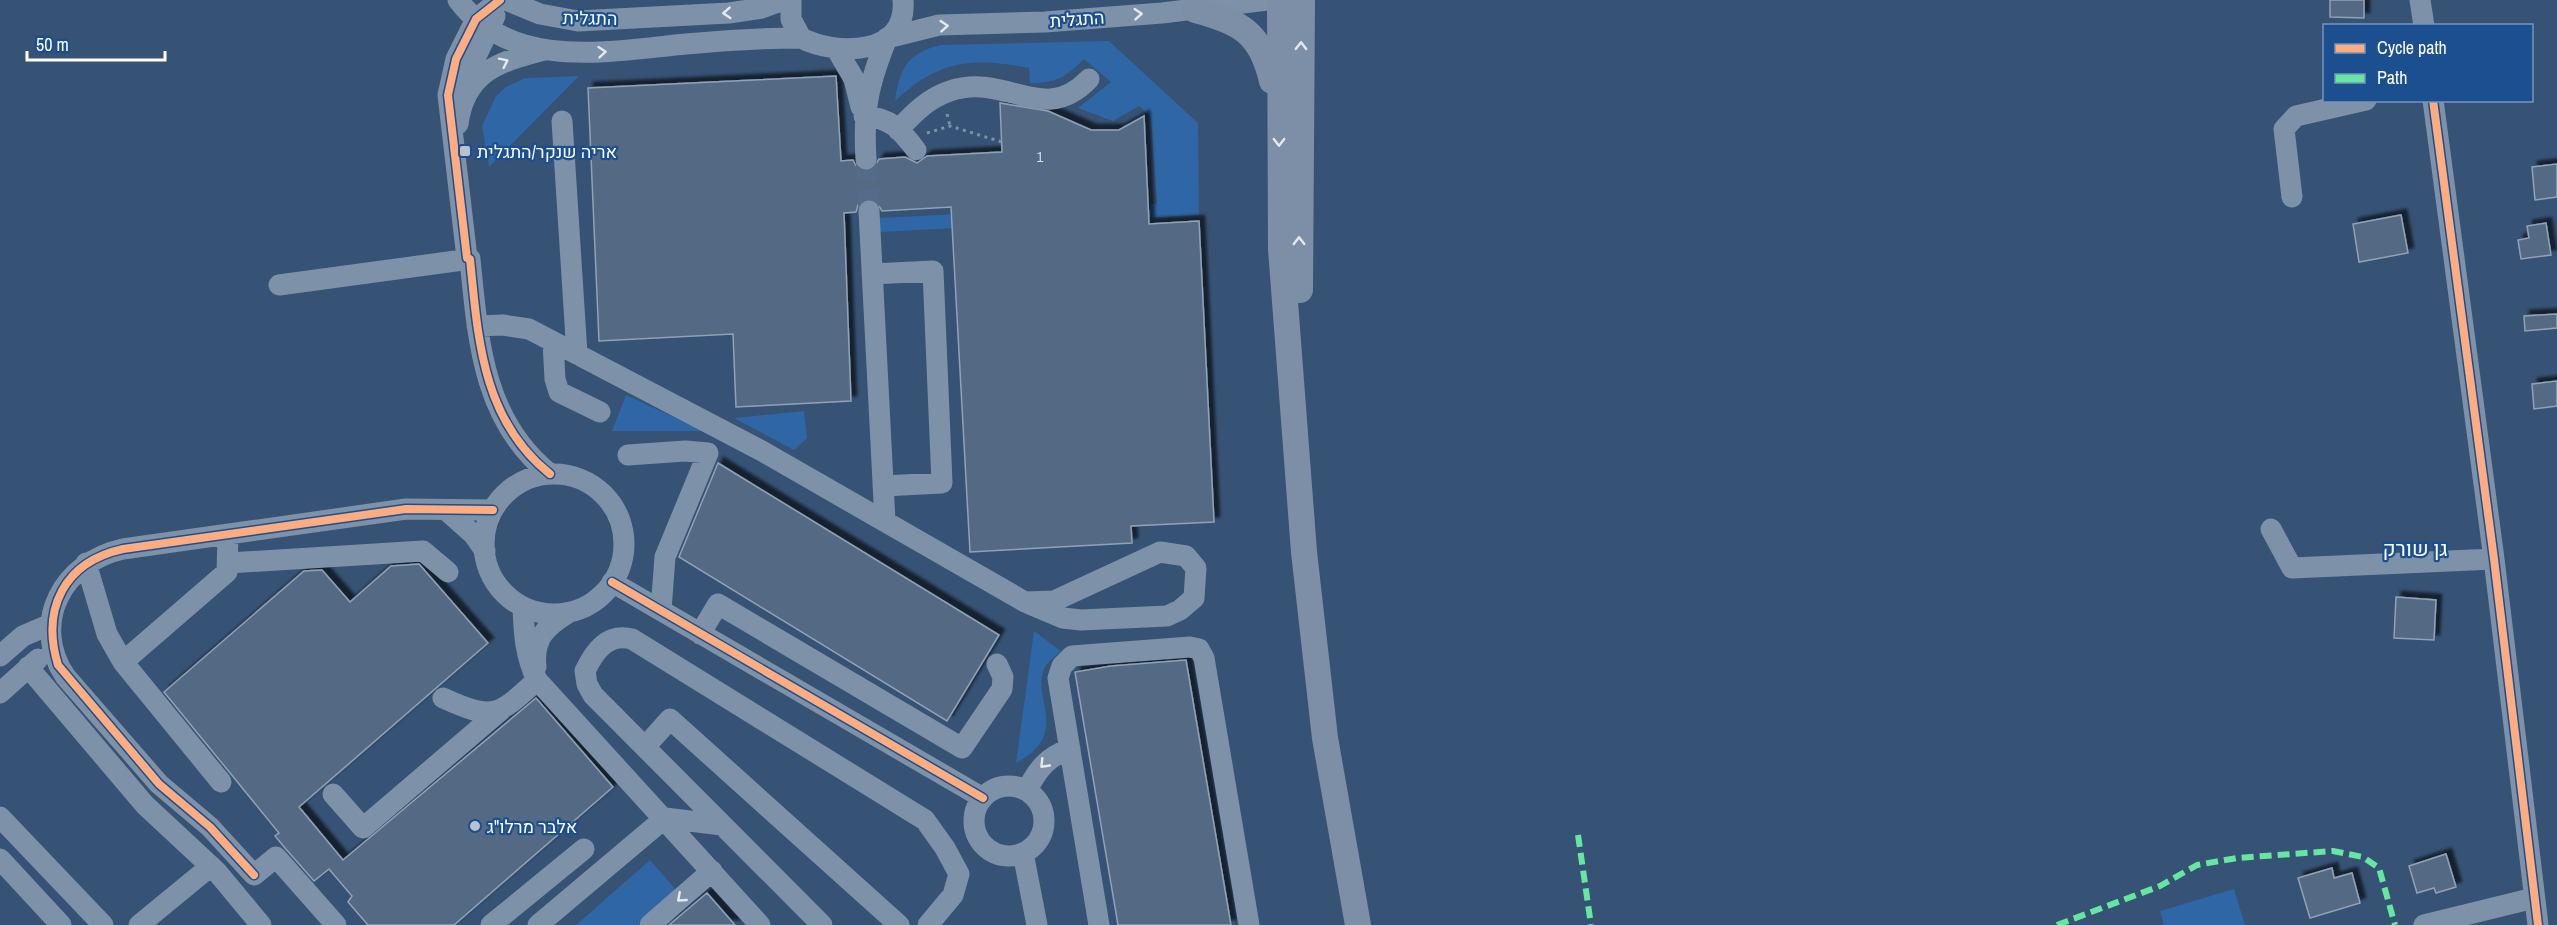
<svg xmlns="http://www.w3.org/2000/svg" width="2557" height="925" font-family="'Archivo Narrow',Heebo,sans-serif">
  <defs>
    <filter id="shadow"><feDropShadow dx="5.5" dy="-5.5" stdDeviation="1.5" flood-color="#0009"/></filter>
  </defs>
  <rect width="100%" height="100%" fill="#365274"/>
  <path fill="#2f66a5" d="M 1109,41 L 1198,123 L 1199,215 L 880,232 L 879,218 L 1157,204 L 1151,117 L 1139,106 L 1113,121 L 1078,108 L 1111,82 L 1084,59 C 1065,77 1058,83 1030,83 L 1029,68 C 971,57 939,60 895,101 C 900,67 907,54 940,45 Z
    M 579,76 L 489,167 L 482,126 L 496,96 L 506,87 L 525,78 Z
    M 626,395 L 704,431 L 612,431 Z
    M 804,411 L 807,438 L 794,450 L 734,418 Z
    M 1034,631 L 1061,651 C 1057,655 1051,659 1047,664 C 1026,694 1075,732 1016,763 Z
    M 650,860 L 677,891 L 637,925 L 576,925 Z
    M 2234,889 L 2245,925 L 2164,925 L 2160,911 Z"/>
  <path fill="#526984" stroke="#92a2b6" stroke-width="1.5" filter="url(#shadow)" d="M 2330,0 L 2364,0 L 2364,18 L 2330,17 Z
    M 836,76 L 841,161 L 853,160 L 856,166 L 866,172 L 873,169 L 879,159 L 905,157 L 917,163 L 927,156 L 1002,152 L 1000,103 L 1048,111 L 1091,130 L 1119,130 L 1144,116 L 1149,224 L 1199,221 L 1214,522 L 1131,526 L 1132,543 L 970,552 L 951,207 L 882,211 L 875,200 L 868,198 L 858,205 L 856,212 L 844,213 L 851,401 L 736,407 L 733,334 L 599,341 L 588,88 Z
    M 2557,164 L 2557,197 L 2535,200 L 2532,167 Z
    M 2401,215 L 2408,253 L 2359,262 L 2353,224 Z
    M 2546,223 L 2551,255 L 2521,259 L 2518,240 L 2529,238 L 2527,226 Z
    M 2557,314 L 2557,328 L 2525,331 L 2524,316 Z
    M 2557,381 L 2557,406 L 2534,409 L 2532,384 Z
    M 718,463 L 999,635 L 947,721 L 679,557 Z
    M 419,564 L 488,643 L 299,807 L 343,860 L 536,698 L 613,787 L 454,925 L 368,925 L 348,902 L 352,896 L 329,869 L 314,881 L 285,848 L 275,836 L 279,833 L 164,692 L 304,571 L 322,570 L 350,602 L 391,566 Z
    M 2396,597 L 2436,600 L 2434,640 L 2394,638 Z
    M 1186,660 L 1231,925 L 1118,925 L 1075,672 L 1111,666 Z
    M 2446,854 L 2456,887 L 2436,893 L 2434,888 L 2417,893 L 2409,866 Z
    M 2332,868 L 2334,878 L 2352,873 L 2360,903 L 2310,918 L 2298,878 Z
    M 707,893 L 735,925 L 669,925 Z"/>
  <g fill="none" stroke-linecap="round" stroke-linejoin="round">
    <path stroke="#546c89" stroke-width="21" stroke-dasharray="21 10" stroke-linecap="butt" d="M 866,159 L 869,211"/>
    <path stroke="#7d92a8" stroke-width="3" stroke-dasharray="3 4.5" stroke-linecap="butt" d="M 947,114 L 950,126
      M 927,133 L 950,126 L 1002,142"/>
    <path stroke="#7d92a8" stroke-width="21" d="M 458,0 C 512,72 610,51 686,44 C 725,40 762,38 801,38
      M 500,0 L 476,19 L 456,59 L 448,95 L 467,258 L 470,259 C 478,338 482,420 550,474
      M 506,0 L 540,14 L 578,21 L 729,13 L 762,8 L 784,0
      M 791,0 L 791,19 L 801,38 C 837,56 908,56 903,0
      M 2420,0 L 2424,26
      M 837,50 L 854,79 L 861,107
      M 463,93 L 471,67 L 495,16
      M 2433,100 L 2494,559 L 2538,925
      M 864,116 C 891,118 900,129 916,150
      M 562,121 L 577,354
      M 458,124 C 465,72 498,62 544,50
      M 898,130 C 913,114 928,98 950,91 C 1007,72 1043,127 1089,79
      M 866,159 C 863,109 868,85 887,38 L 939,25 L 1045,22 L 1162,13 L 1267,0
      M 2292,197 L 2284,129 L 2296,116 L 2366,100
      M 869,211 L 885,521
      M 872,274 L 933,271 L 942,483 L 883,486
      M 279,285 L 470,259
      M 477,326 L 503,325 L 529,329 L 762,451 L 1025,602 L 1063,618 L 1081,620 L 1167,616 L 1180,610 L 1194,598 L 1196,568 L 1186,556 L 1160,552 L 1054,601 L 1025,602
      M 553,342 L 555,379 L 559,392 L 600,412
      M 628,455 L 685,451 L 708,453 L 665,557 L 661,610
      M484 544a70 70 0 1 1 140 0a70 70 0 1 1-140 0Z
      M 447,511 L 474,535 L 485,551
      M 2271,529 L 2292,568 L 2494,559
      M 86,563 L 107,634 L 123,662
      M 228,563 L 423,551 L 448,572
      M 612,582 L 983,798
      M 523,607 C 524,633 525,656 537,680 L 760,925
      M 700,634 L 718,604 L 962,748 L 1002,689 L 1003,677 L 997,664
      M 0,656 L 23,636 L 51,624
      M 28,667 L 145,805 L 217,872 L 261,925
      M 536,667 C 533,639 545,627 568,613
      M 0,693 L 38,659
      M 443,698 C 494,721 498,716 537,680
      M 645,747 L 670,719 L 899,925
      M 221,782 L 123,662 L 227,572 L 228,534
      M974 821a35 35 0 1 1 70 0a35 35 0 1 1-70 0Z
      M 1027,790 C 1038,769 1047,757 1070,749
      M 333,794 L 363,828 L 501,710
      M 0,817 L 103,925
      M 1023,853 L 1037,925
      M 0,859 L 61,925
      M 139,925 L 211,866
      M 336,925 L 276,857 L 254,875 L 210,827 L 159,784 L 65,676 C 30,622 63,562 123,549 L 406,509 L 493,510
      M 491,925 L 584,849
      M 538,925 L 665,818 L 722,825
      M 650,925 L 712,871
      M 822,925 L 593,695 L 587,684 L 585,671 C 595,650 608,633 632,639 L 925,820 L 945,848 L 959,874 L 953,895 L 928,925
      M 1099,925 L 1058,678 L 1062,666 L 1072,656 L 1190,647 L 1199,649 L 1204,658 L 1249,925
      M 2424,925 L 2534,898"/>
    <path stroke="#7d8ea7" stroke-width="26" d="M 1280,0 L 1281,249 L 1304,552 L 1325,738 L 1358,925
      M 1195,10 C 1241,22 1261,33 1272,81
      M 1300,290 L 1302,0"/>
    <path stroke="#66e7a1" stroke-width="6" stroke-dasharray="12 6" stroke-linecap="butt" d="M 1578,835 L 1591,925
      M 2057,925 L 2160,886 L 2197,865 L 2237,858 L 2333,851 L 2363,857 L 2379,868 L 2395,925"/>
    <defs>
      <path id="cycleway" d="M 500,0 L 476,19 L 456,59 L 448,95 L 467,258 L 470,259 C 478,338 482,420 550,474
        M 2433,100 L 2494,559 L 2538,925
        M 612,582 L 983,798
        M 254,875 L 210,827 L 159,784 L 58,665 C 41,609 64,562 123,549 L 406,509 L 493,510"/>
    </defs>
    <use href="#cycleway" stroke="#1b4f8f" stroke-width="11"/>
    <use href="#cycleway" stroke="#ffac80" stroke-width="8"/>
  </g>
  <defs><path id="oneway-chevron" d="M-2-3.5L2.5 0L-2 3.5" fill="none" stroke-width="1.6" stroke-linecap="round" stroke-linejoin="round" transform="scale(1.5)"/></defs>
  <g stroke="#e5e9ee">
    <use href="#oneway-chevron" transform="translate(727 13) rotate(176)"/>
    <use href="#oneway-chevron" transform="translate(1138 14) rotate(-4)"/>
    <use href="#oneway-chevron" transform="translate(944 26) rotate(-4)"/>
    <use href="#oneway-chevron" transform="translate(602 52) rotate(-5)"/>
    <use href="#oneway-chevron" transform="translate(504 62) rotate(-26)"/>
    <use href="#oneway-chevron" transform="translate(1044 764) rotate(134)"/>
    <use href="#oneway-chevron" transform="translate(681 898) rotate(139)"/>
  </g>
  <g stroke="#e5e8ed">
    <use href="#oneway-chevron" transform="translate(1301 46) rotate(-89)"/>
    <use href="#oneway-chevron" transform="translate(1279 142) rotate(90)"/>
    <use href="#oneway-chevron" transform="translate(1299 241) rotate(-90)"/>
  </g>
  <g fill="#b9c2ce" stroke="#1b4f8f" stroke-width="2">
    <rect x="459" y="145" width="12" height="12" rx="3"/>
    <circle cx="475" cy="826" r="6"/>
  </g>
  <g text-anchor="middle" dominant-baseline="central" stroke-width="4.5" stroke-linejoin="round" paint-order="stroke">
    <g font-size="15" fill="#d4dae0">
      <text x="1040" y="156">1</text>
    </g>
    <g font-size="18" fill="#fff" stroke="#1b4f8f">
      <text transform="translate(590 18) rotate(1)">התגלית</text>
      <text transform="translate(1077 19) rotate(-4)">התגלית</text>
    </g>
    <g font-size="18" fill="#fff" stroke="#1b4f8f" text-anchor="start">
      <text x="477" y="151">אריה שנקר/התגלית</text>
      <text x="487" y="826">אלבר מרלו"ג</text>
    </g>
    <g font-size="21" fill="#fff" stroke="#1b4f8f">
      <text x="2415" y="548">גן שורק</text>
    </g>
  </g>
  <rect x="2323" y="24" width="210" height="78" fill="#1b4f8f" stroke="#7695bc" stroke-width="1.5"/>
  <rect x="2335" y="44" width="30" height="9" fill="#ffac80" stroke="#7695bc" stroke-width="1.5"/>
  <text x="2377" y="54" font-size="18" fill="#ffffff">Cycle path</text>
  <rect x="2335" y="74" width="30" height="9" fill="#66e7a1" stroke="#7695bc" stroke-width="1.5"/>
  <text x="2377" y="84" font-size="18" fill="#ffffff">Path</text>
  <path d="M27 51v9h138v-9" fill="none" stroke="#ffffff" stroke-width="3"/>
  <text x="36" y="51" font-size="18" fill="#ffffff" stroke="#1b4f8f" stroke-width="4.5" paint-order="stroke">50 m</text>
</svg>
